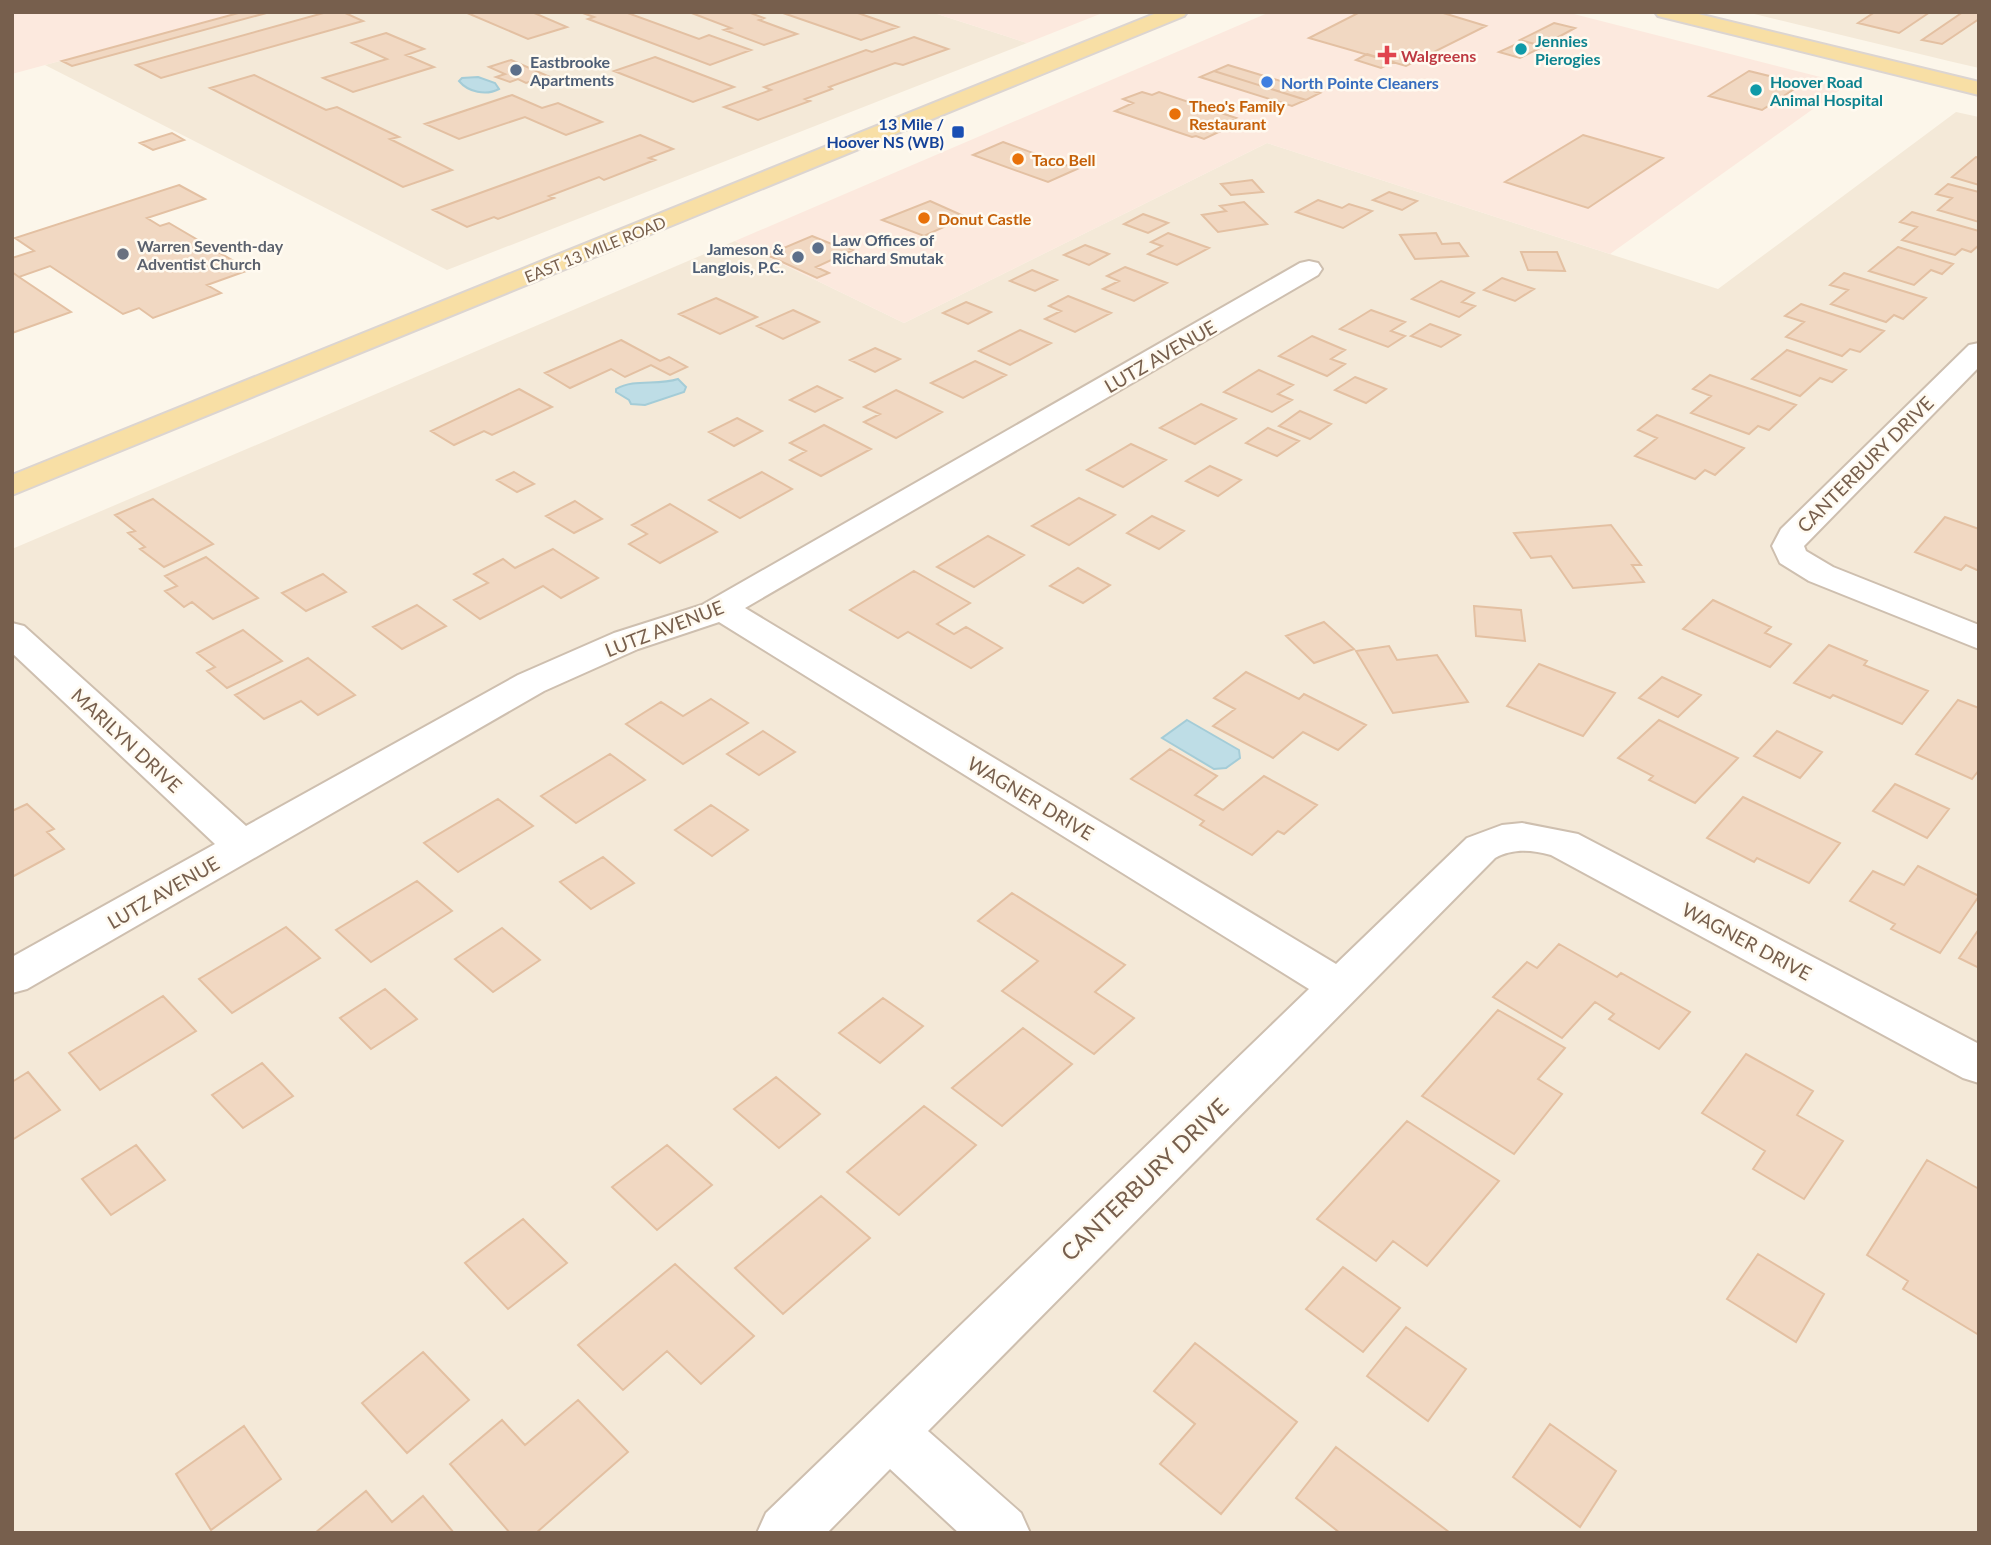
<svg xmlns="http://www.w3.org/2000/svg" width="1991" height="1545" font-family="Lato,sans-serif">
  <rect width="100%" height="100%" fill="#fcf6ea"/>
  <path fill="#f4e9d8" d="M 240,12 L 931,12 L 1027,43 L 447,270 L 45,65 Z
    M 1746,12 L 1979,12 L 1979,68 L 1953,62 Z
    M 1956,112 L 1979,117 L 1979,1533 L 12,1533 L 12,549 L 735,241 L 904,323 L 1267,143 L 1718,289 Z"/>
  <path fill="#fce9de" d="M 12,12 L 240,12 L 12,74 Z
    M 931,12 L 1105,12 L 1027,43 Z
    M 1270,12 L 1566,12 L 1848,84 L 1610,254 L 1267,143 L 904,323 L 735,241 Z"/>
  <path fill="#bedde6" stroke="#a4ccd7" stroke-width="2" d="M 478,77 L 495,83 L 499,89 C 486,96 468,92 459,81 L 462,78 Z
    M 678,379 L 686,387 L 684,392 L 645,405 L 631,404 L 629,400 L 616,392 L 616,389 C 635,378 657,386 678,379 Z
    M 1187,720 L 1239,750 L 1240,758 L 1226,768 L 1214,769 L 1162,738 Z"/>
  <path fill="#f1d8c2" stroke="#e3c0a2" stroke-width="2" d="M 242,12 L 270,12 L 72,66 L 62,61 Z
    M 327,12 L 343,12 L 363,21 L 161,78 L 136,65 Z
    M 465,12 L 532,12 L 567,27 L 528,39 Z
    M 580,12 L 625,12 L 699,39 L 709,35 L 751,50 L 710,65 L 588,19 L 594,17 Z
    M 689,12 L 748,12 L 764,18 L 759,20 L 797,34 L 764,45 L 724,30 L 731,28 Z
    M 855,12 L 898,27 L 861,40 L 783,13 Z
    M 1360,12 L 1440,12 L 1486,26 L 1406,66 L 1309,38 Z
    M 1875,12 L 1930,12 L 1899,33 L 1858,23 Z
    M 1963,12 L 1979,12 L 1979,19 L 1942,44 L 1922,40 Z
    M 1554,23 L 1575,28 L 1542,46 L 1520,40 Z
    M 386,33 L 424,49 L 406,55 L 434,67 L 353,92 L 323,78 L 387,59 L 352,43 Z
    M 914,37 L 948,49 L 903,65 L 895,63 L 829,87 L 832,89 L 805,99 L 810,101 L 758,120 L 724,107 L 771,90 L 764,87 L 866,50 L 872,52 Z
    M 1523,41 L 1544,46 L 1520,58 L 1499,52 Z
    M 1367,54 L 1393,62 L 1381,68 L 1356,60 Z
    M 655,57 L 734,87 L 693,102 L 614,71 Z
    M 511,60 L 548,76 L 526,83 L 518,79 L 510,82 L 496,77 L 505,74 L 489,67 Z
    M 1228,65 L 1320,93 L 1306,100 L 1214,71 Z
    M 1214,71 L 1306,100 L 1292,106 L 1200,77 Z
    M 1749,71 L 1802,84 L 1762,110 L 1709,96 Z
    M 254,75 L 326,110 L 337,107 L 399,137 L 390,139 L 452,170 L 403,187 L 210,88 Z
    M 1142,92 L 1152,95 L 1159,92 L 1236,118 L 1217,127 L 1225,129 L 1204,139 L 1196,136 L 1192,137 L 1115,111 L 1133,103 L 1123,99 Z
    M 512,95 L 542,108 L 558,103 L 602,122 L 566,135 L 525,117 L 459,139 L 425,124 Z
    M 172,133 L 184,140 L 153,150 L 140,143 Z
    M 640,135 L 673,149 L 649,158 L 655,160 L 604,180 L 599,177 L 549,196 L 554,198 L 498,219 L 494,217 L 467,227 L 433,210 Z
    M 1583,135 L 1663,158 L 1588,208 L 1505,182 Z
    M 1003,142 L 1077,169 L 1048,182 L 973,155 Z
    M 1976,157 L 1979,158 L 1979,185 L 1952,177 Z
    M 1252,180 L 1263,192 L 1231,195 L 1221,184 Z
    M 1948,184 L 1979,192 L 1979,222 L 1938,210 L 1952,198 L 1936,194 Z
    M 179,185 L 205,199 L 147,218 L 160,226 L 169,223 L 249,270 L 207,285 L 221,293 L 153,318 L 139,308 L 123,314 L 50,266 L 19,277 L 12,272 L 12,258 L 34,251 L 15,238 Z
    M 1389,192 L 1417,201 L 1402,210 L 1373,200 Z
    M 1318,200 L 1342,208 L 1349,204 L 1372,211 L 1343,228 L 1296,212 Z
    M 930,201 L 966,217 L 924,236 L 882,220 Z
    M 1244,202 L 1267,224 L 1218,232 L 1202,215 L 1226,211 L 1220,206 Z
    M 1912,212 L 1979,231 L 1979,245 L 1971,252 L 1962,249 L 1955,255 L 1902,240 L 1917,227 L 1900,222 Z
    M 1143,214 L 1168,223 L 1148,233 L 1124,224 Z
    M 1168,233 L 1209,248 L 1177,265 L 1148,254 L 1162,246 L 1151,242 Z
    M 1436,233 L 1442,244 L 1459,243 L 1468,256 L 1415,259 L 1400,235 Z
    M 812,236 L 839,247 L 843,246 L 853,250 L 816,267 L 829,273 L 817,278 L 767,255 Z
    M 1085,245 L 1109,254 L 1089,265 L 1064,255 Z
    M 1898,247 L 1953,264 L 1942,274 L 1931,270 L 1914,285 L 1869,271 Z
    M 1521,252 L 1557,252 L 1565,271 L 1528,270 Z
    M 1125,267 L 1167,283 L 1134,301 L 1103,289 L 1119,281 L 1107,276 Z
    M 1032,270 L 1057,280 L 1035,291 L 1010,281 Z
    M 12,272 L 19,277 L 71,312 L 12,333 Z
    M 1844,273 L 1926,298 L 1903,319 L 1894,315 L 1886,322 L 1831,304 L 1848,290 L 1830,285 Z
    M 1502,278 L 1534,289 L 1515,301 L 1484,290 Z
    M 1441,281 L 1474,293 L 1462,302 L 1475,306 L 1459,317 L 1412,299 Z
    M 1068,296 L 1111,313 L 1075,332 L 1045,319 L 1061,311 L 1049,306 Z
    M 716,298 L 757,317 L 720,334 L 679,314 Z
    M 966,302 L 991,312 L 968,324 L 943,313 Z
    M 1801,304 L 1884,331 L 1860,352 L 1850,349 L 1842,356 L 1786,337 L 1804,322 L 1785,316 Z
    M 793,310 L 819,322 L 783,339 L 757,326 Z
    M 1371,310 L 1405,322 L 1391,331 L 1405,336 L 1388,347 L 1340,329 Z
    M 1430,324 L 1460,335 L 1441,347 L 1411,336 Z
    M 1020,330 L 1051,343 L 1010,365 L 979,351 Z
    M 1312,336 L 1345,350 L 1331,359 L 1345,364 L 1327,376 L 1279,356 Z
    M 621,340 L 660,361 L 669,357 L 687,367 L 670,375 L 651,365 L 625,377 L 611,369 L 570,388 L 545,373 Z
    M 875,348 L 900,359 L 875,372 L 850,360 Z
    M 1787,350 L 1846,370 L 1832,382 L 1820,378 L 1800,396 L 1752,379 Z
    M 975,361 L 1006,375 L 963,398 L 931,383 Z
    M 1259,370 L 1293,385 L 1278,394 L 1292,400 L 1272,412 L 1224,392 Z
    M 1710,375 L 1796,405 L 1769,430 L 1758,426 L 1749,434 L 1691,413 L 1711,396 L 1693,389 Z
    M 1355,377 L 1386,389 L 1366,403 L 1335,390 Z
    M 817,386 L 842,398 L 815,412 L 790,400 Z
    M 519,389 L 552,407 L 492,435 L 484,431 L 454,445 L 431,431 Z
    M 896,390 L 942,412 L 896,438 L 864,422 L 880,414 L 864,407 Z
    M 1201,404 L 1236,419 L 1195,444 L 1160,428 Z
    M 1300,411 L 1331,424 L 1310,439 L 1279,426 Z
    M 1657,415 L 1744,448 L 1715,475 L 1705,470 L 1695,479 L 1635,456 L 1657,438 L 1638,430 Z
    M 737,418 L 762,431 L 734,446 L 709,432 Z
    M 824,425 L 871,449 L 821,476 L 790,460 L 806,451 L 790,443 Z
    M 1268,428 L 1299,441 L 1277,456 L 1246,443 Z
    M 1131,444 L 1166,460 L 1123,487 L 1087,470 Z
    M 1210,466 L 1241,480 L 1218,496 L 1186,481 Z
    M 514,472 L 534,484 L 517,492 L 497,480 Z
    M 762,472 L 792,489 L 740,518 L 709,500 Z
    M 1079,498 L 1115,515 L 1069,545 L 1032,526 Z
    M 153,499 L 213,544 L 164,567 L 140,549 L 145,547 L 128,533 L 135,531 L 115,515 Z
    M 575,501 L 602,519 L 574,533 L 546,516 Z
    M 670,504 L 717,532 L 660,563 L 629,544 L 647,534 L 632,525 Z
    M 1152,516 L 1184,531 L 1159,549 L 1127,533 Z
    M 1945,517 L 1979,529 L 1979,571 L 1966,565 L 1961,570 L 1915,552 Z
    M 1611,525 L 1641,565 L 1632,565 L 1644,582 L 1573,588 L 1551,556 L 1531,558 L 1514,533 Z
    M 988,536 L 1024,555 L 974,587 L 937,567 Z
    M 553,549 L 598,578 L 561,598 L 543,586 L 480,619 L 454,600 L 488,583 L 474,574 L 503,559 L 515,568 Z
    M 206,557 L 258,598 L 213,619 L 192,602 L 184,607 L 165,591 L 177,586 L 165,576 Z
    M 1078,568 L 1110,585 L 1083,603 L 1050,586 Z
    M 914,571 L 970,603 L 937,624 L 954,634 L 966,627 L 1002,648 L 971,668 L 908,632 L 898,638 L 850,610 Z
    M 323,574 L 346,592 L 306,611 L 282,593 Z
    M 1713,600 L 1771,627 L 1765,633 L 1791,644 L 1770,667 L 1683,629 Z
    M 417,605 L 446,626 L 402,649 L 373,627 Z
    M 1474,606 L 1521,610 L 1525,641 L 1476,636 Z
    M 1324,622 L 1354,649 L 1314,663 L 1286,636 Z
    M 243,630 L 282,661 L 227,688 L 207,671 L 215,667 L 197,653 Z
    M 1829,645 L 1867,661 L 1864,665 L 1928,691 L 1902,724 L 1833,695 L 1830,698 L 1794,683 Z
    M 1389,646 L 1397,660 L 1437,655 L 1468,702 L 1393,713 L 1356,651 Z
    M 308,658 L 355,695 L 318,715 L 301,701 L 264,719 L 235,695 Z
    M 1539,664 L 1615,693 L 1583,736 L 1507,706 Z
    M 1246,672 L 1299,699 L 1304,694 L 1366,725 L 1338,750 L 1303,732 L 1273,758 L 1213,726 L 1235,709 L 1214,698 Z
    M 1662,677 L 1701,695 L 1678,717 L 1639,698 Z
    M 711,699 L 748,723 L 683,764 L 626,724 L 661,702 L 683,716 Z
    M 1958,700 L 1979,708 L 1979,770 L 1972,779 L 1916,754 Z
    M 1659,720 L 1738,758 L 1695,803 L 1649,780 L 1653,776 L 1618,758 Z
    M 763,731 L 795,752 L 759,775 L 727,754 Z
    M 1777,731 L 1822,752 L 1800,778 L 1754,756 Z
    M 1170,749 L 1217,776 L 1195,795 L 1223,810 L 1264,776 L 1317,805 L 1284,834 L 1278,831 L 1252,855 L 1200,825 L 1204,821 L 1131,779 Z
    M 610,754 L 645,780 L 576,823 L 541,796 Z
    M 1895,784 L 1949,809 L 1927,838 L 1873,811 Z
    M 1743,797 L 1840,843 L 1809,883 L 1757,858 L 1754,862 L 1707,838 Z
    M 498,799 L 533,826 L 458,872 L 424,843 Z
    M 27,804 L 54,829 L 47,832 L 64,849 L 12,877 L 12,811 Z
    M 711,805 L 748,830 L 712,856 L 675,830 Z
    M 603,857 L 634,883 L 591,909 L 560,882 Z
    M 1918,866 L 1979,896 L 1940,953 L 1891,929 L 1895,924 L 1850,901 L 1873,871 L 1904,885 Z
    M 417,881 L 452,911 L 371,962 L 336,930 Z
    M 1012,893 L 1125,965 L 1095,992 L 1134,1018 L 1094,1054 L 1002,991 L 1038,961 L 978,921 Z
    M 286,927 L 320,958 L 232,1013 L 199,979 Z
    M 502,928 L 540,960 L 493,992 L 455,959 Z
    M 1979,929 L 1979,968 L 1959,958 Z
    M 1559,944 L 1617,977 L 1621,973 L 1690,1012 L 1659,1049 L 1609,1019 L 1614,1014 L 1595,1002 L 1562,1038 L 1493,997 L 1527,962 L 1537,968 Z
    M 385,989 L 417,1019 L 371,1049 L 340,1018 Z
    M 163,996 L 196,1031 L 100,1090 L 69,1053 Z
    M 883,998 L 923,1026 L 880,1063 L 839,1033 Z
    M 1498,1010 L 1565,1048 L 1538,1079 L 1562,1094 L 1514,1154 L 1422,1096 Z
    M 1023,1028 L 1072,1064 L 1002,1126 L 952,1088 Z
    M 1746,1054 L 1813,1091 L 1797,1115 L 1843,1141 L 1804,1199 L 1753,1169 L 1765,1151 L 1702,1113 Z
    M 262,1063 L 293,1096 L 243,1128 L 212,1095 Z
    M 28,1072 L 60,1110 L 12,1140 L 12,1082 Z
    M 776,1077 L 820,1114 L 779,1148 L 734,1109 Z
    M 924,1106 L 976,1145 L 899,1215 L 847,1172 Z
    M 1407,1121 L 1499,1181 L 1427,1266 L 1393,1241 L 1376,1261 L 1317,1219 Z
    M 136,1145 L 165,1180 L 111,1215 L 82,1179 Z
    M 667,1145 L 712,1185 L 657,1230 L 612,1187 Z
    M 1927,1160 L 1979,1189 L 1979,1335 L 1903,1289 L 1908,1281 L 1867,1255 Z
    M 821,1196 L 870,1238 L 783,1314 L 735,1268 Z
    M 523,1219 L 567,1263 L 508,1309 L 465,1263 Z
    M 1758,1254 L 1824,1294 L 1796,1342 L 1727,1299 Z
    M 675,1264 L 754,1336 L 701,1384 L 667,1351 L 623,1390 L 578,1345 Z
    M 1343,1267 L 1400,1308 L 1363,1352 L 1306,1309 Z
    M 1406,1327 L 1466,1369 L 1428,1421 L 1367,1376 Z
    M 1195,1343 L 1297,1422 L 1221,1514 L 1160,1464 L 1195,1424 L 1154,1391 Z
    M 423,1352 L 469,1400 L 407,1453 L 362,1403 Z
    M 578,1400 L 628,1452 L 536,1533 L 510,1533 L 450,1464 L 502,1420 L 525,1445 Z
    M 1550,1424 L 1616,1471 L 1580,1527 L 1513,1477 Z
    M 244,1426 L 281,1479 L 211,1530 L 176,1474 Z
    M 1336,1447 L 1449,1532 L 1448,1533 L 1340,1533 L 1296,1498 Z
    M 366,1491 L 392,1522 L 423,1496 L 454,1533 L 315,1533 Z"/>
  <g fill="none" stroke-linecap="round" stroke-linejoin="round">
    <defs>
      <path id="minor" d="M 1309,261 L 1318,263 L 1322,269 L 1318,275 L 745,608 L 1336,964 L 1467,838 L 1502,825 L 1522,823 L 1578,834 L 1979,1044 L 1979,1083 L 1963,1078 L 1551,855 C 1531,850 1514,848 1495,858 L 928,1431 L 1021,1513 L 1030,1533 L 959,1533 L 890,1469 L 827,1533 L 757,1533 L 766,1513 L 1309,989 L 719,622 L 638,649 L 544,691 L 27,989 L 12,993 L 12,957 L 215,844 L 12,653 L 12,623 L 24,626 L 246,826 L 518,675 L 614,633 L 702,605 L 1300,263 Z
        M 1979,343 L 1979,367 L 1804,546 L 1806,551 L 1833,567 L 1979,625 L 1979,649 L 1809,581 L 1780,563 L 1772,546 L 1781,529 L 1969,345 Z"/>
      <path id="major" d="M 1159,12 L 1187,12 L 1184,16 L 12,495 L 12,475 Z
        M 1655,12 L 1690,12 L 1979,82 L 1979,95 L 1658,16 Z"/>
    </defs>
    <use href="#minor" stroke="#cebfaf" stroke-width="4"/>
    <use href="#major" stroke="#dcd5d1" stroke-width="4"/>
    <use href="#minor" fill="#fff" fill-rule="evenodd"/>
    <use href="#major" fill="#f8dfa5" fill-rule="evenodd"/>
  </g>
  <g fill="#0f9aa8" stroke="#fffaf0" stroke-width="2.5">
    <circle cx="1521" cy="49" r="7"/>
    <circle cx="1756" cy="90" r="7"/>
  </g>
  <path fill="#e0444e" stroke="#fffaf0" stroke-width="2.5" d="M1383.5 44.5h7v7h7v7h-7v7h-7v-7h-7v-7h7z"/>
  <g fill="#5c6f8a" stroke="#fffaf0" stroke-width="2.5">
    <circle cx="516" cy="70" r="7"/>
    <circle cx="818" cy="248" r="7"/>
    <circle cx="798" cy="257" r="7"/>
  </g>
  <circle fill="#3f7fe0" stroke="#fffaf0" stroke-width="2.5" cx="1267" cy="82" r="7"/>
  <g fill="#e8710a" stroke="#fffaf0" stroke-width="2.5">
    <circle cx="1175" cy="114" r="7"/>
    <circle cx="1018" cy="159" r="7"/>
    <circle cx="924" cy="218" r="7"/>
  </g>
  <rect fill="#1a4fb4" stroke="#fffaf0" stroke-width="2.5" x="951" y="125" width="14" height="14" rx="3.5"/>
  <circle fill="#6b7280" stroke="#fffaf0" stroke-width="2.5" cx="123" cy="254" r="7"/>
  <g text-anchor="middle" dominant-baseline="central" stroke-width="5" stroke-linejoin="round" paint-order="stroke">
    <g font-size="16" font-weight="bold" fill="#0d838f" stroke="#fffaf0" text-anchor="start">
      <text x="1535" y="40">Jennies<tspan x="1535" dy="18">Pierogies</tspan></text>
      <text x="1770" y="81">Hoover Road<tspan x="1770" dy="18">Animal Hospital</tspan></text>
    </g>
    <g font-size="16" font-weight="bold" fill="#be3a42" stroke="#fffaf0" text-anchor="start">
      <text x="1401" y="55">Walgreens</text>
    </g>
    <g font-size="16" font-weight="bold" fill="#4e5e75" stroke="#fffaf0" text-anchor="start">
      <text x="530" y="61">Eastbrooke<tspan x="530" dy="18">Apartments</tspan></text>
      <text x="832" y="239">Law Offices of<tspan x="832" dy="18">Richard Smutak</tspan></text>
      <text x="784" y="248" text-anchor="end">Jameson &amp;<tspan x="784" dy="18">Langlois, P.C.</tspan></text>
    </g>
    <g font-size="16" font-weight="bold" fill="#366cbe" stroke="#fffaf0" text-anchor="start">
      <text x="1281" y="82">North Pointe Cleaners</text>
    </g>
    <g font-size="16" font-weight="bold" fill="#c56008" stroke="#fffaf0" text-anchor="start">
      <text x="1189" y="105">Theo's Family<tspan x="1189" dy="18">Restaurant</tspan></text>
      <text x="1032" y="159">Taco Bell</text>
      <text x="938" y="218">Donut Castle</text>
    </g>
    <g font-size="16" font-weight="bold" fill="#164399" stroke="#fffaf0" text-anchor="end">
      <text x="944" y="123">13 Mile /<tspan x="944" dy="18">Hoover NS (WB)</tspan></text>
    </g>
    <g font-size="16" font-weight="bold" fill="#5b616d" stroke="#fffaf0" text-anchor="start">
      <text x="137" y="245">Warren Seventh-day<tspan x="137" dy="18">Adventist Church</tspan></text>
    </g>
    <g font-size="16" fill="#775f4d" stroke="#fffaf0">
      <text transform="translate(595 249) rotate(-22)">EAST 13 MILE ROAD</text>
    </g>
    <g font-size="19" fill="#775f4d" stroke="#fffaf0">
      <text transform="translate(1160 356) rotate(-30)">LUTZ AVENUE</text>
      <text transform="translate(1865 464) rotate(-45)">CANTERBURY DRIVE</text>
      <text transform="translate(664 628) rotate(-21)">LUTZ AVENUE</text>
      <text transform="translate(127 740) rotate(43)">MARILYN DRIVE</text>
      <text transform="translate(1031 798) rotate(31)">WAGNER DRIVE</text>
      <text transform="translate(163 892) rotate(-30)">LUTZ AVENUE</text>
      <text transform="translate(1747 941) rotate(28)">WAGNER DRIVE</text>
    </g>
    <g font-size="23" fill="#775f4d" stroke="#fffaf0">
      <text transform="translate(1144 1179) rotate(-44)">CANTERBURY DRIVE</text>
    </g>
  </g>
  <rect width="1991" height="1545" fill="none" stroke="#775f4d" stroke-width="28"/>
</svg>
